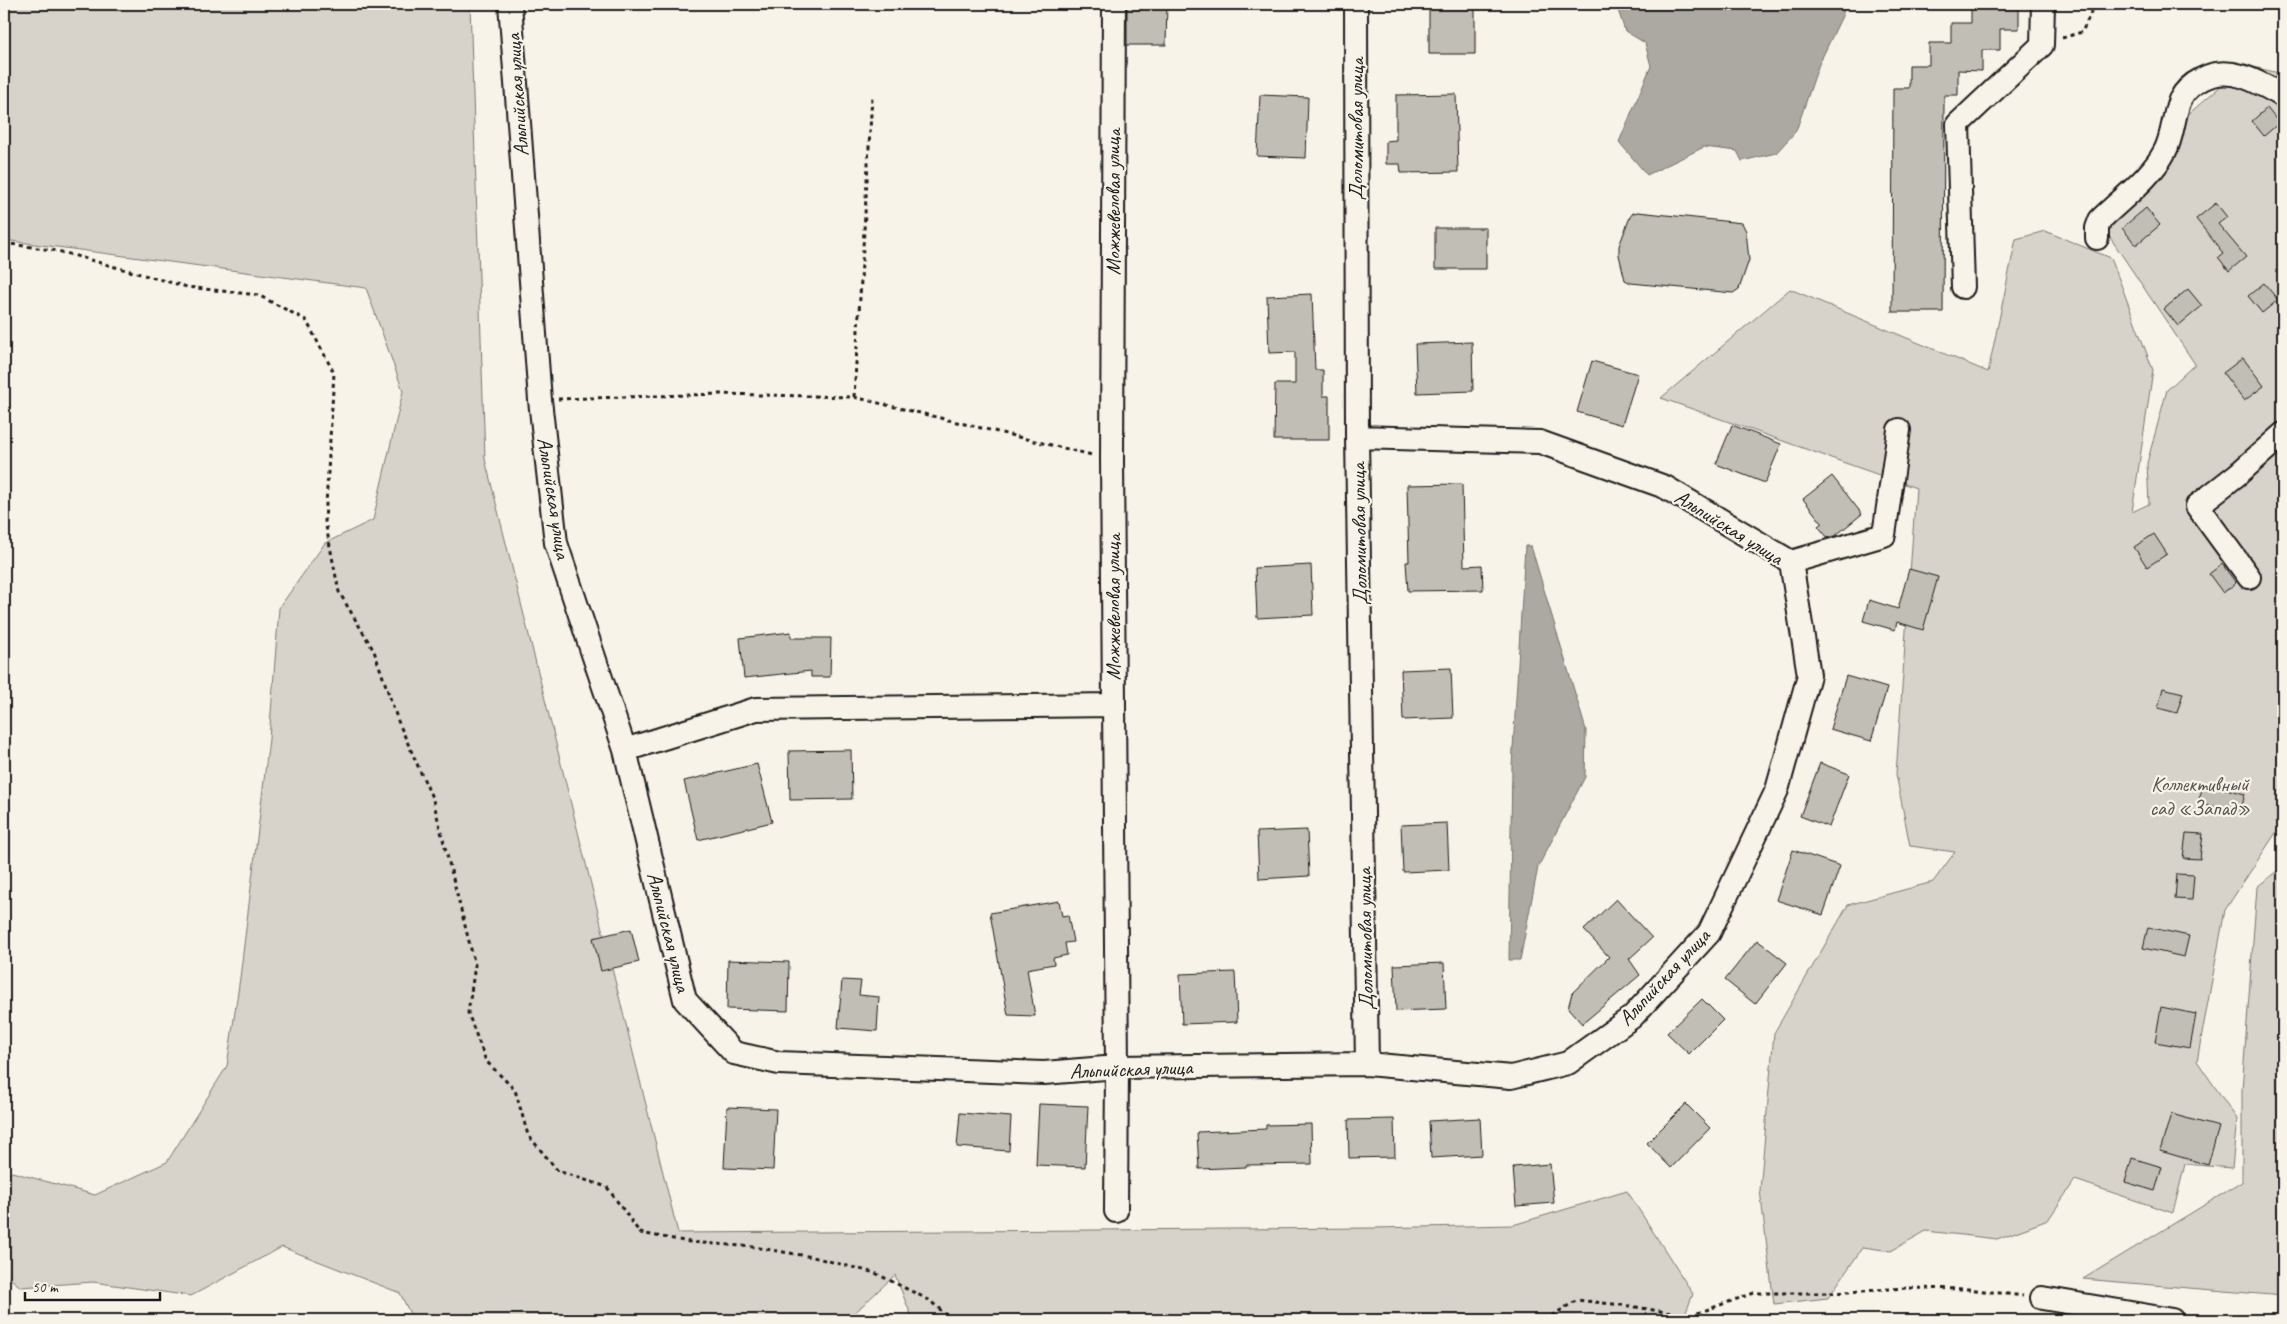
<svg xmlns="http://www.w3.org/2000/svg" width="2287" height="1324" font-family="Caveat,sans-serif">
  <rect width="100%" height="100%" fill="#f7f3e8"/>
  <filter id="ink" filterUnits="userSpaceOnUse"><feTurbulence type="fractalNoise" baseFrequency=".02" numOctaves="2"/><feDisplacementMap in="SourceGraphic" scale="10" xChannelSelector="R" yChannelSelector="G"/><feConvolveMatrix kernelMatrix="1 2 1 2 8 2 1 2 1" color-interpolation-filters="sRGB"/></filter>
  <g filter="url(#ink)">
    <path fill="#d7d3cb" stroke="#7a7874" d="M 4,4 L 470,4 L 485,459 L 678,1233 L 1374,1228 L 1513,1225 L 1627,1191 L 1693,1294 L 1683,1320 L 913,1320 L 895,1275 L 847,1320 L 413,1320 L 400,1293 L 282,1247 L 191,1296 L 93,1282 L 21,1287 L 4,1274 L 4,1178 L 12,1172 L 95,1195 L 167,1162 L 227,1066 L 240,978 L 269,739 L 279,608 L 325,543 L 373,520 L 403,391 L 366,288 L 4,240 Z
      M 2245,65 L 2283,74 L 2283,822 L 2225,910 L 2197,1061 L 2237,1119 L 2232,1168 L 2185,1164 L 2173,1213 L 2075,1180 L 2048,1220 L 1997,1239 L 1926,1231 L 1891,1251 L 1863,1247 L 1828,1298 L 1774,1304 L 1760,1190 L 1774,1033 L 1848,905 L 1933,882 L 1955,852 L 1910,846 L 1896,774 L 1916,488 L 1661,398 L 1790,289 L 1988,372 L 2016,239 L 2045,231 L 2111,258 L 2153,370 L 2132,512 L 2149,504 L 2147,463 L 2167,390 L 2195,364 L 2101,224 L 2185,117 Z
      M 2283,866 L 2283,1296 L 2083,1279 L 2242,1182 L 2242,1090 L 2257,887 Z"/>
    <path fill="#aca9a2" stroke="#72716c" d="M 1616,4 L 1844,4 L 1843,14 L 1819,64 L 1796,131 L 1776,153 L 1742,161 L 1737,151 L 1704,147 L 1647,175 L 1619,142 L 1651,66 L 1645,43 L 1625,31 Z
      M 1525,546 L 1531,546 L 1586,730 L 1585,777 L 1538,867 L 1520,960 L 1509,960 L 1512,766 Z"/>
    <path fill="#c0beb5" stroke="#1c1c1c" d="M 1127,4 L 1167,4 L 1166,45 L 1127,45 Z
      M 1429,4 L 1475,4 L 1475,54 L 1429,54 Z
      M 1971,4 L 2019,4 L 2019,29 L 2000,29 L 2000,50 L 1982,50 L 1982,71 L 1958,70 L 1958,95 L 1944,95 L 1943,312 L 1892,312 L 1893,88 L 1909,88 L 1909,65 L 1929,65 L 1929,43 L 1951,43 L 1951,23 L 1971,23 Z
      M 1456,94 L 1458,172 L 1401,173 L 1400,164 L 1386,164 L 1386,141 L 1396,140 L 1396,95 Z
      M 1260,95 L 1308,97 L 1306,158 L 1257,156 Z
      M 2267,108 L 2279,123 L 2264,136 L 2252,121 Z
      M 2216,203 L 2227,217 L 2218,224 L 2246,257 L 2229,271 L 2218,257 L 2223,253 L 2196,219 Z
      M 2146,208 L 2160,225 L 2136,245 L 2122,228 Z
      M 1638,212 L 1742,223 L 1746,231 L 1749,260 L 1739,289 L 1733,293 L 1631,283 L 1625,280 L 1619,255 L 1619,246 L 1630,217 L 1633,213 Z
      M 1435,228 L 1486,228 L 1486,269 L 1435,269 Z
      M 2264,283 L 2278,300 L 2262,313 L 2248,296 Z
      M 2188,289 L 2202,306 L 2178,326 L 2164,309 Z
      M 1312,294 L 1315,370 L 1323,370 L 1323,396 L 1329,396 L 1329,440 L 1274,440 L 1275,384 L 1295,384 L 1295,352 L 1269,353 L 1267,296 Z
      M 1472,342 L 1473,391 L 1417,393 L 1415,344 Z
      M 2243,358 L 2264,386 L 2244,401 L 2223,373 Z
      M 1592,361 L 1638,374 L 1622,425 L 1577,412 Z
      M 1732,425 L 1781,444 L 1765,483 L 1716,464 Z
      M 1832,476 L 1862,514 L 1835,536 L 1828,538 L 1818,526 L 1822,523 L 1803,499 Z
      M 1462,484 L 1464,566 L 1482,565 L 1483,590 L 1408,591 L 1406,562 L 1409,562 L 1407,485 Z
      M 2154,534 L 2167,554 L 2147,567 L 2134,547 Z
      M 2222,564 L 2236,583 L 2223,593 L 2209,574 Z
      M 1311,565 L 1313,615 L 1257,618 L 1255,568 Z
      M 1909,569 L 1938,577 L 1923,630 L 1897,622 L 1895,630 L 1863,621 L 1869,600 L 1898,609 Z
      M 791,632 L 791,638 L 831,638 L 830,677 L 811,677 L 811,671 L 744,678 L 740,638 Z
      M 1451,668 L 1453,718 L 1403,720 L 1401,670 Z
      M 1846,676 L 1887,688 L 1871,741 L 1830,729 Z
      M 2163,688 L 2183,693 L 2177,713 L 2158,708 Z
      M 851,750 L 852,799 L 790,800 L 789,751 Z
      M 1820,763 L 1849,774 L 1829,827 L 1800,816 Z
      M 757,764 L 772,822 L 698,840 L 684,781 Z
      M 2204,783 L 2245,794 L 2240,814 L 2198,802 Z
      M 1447,823 L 1449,870 L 1403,872 L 1401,825 Z
      M 1307,830 L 1309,876 L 1259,879 L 1257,832 Z
      M 2186,833 L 2203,834 L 2200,859 L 2183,858 Z
      M 1793,850 L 1840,866 L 1823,915 L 1776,900 Z
      M 2177,874 L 2194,875 L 2192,900 L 2175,899 Z
      M 1616,899 L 1652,938 L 1629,959 L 1640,975 L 1582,1024 L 1568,1008 L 1572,993 L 1609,957 L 1584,930 Z
      M 1059,901 L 1062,916 L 1068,915 L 1073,942 L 1065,943 L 1067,955 L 1053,958 L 1054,964 L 1027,969 L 1035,1016 L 1008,1015 L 990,913 Z
      M 2148,927 L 2189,936 L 2184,957 L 2143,948 Z
      M 631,929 L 639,962 L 601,971 L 593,938 Z
      M 1757,940 L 1787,963 L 1755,1004 L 1725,980 Z
      M 728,960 L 789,962 L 788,1011 L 727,1009 Z
      M 1444,963 L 1446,1009 L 1396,1011 L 1394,965 Z
      M 1235,972 L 1237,1022 L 1182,1024 L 1180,974 Z
      M 842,980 L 861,981 L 859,995 L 879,997 L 877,1031 L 838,1028 Z
      M 1702,999 L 1723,1020 L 1689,1054 L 1667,1033 Z
      M 2161,1007 L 2196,1014 L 2190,1048 L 2155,1042 Z
      M 1039,1104 L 1088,1106 L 1085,1167 L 1036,1165 Z
      M 1686,1104 L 1710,1128 L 1671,1168 L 1647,1143 Z
      M 727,1107 L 776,1109 L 773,1170 L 724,1168 Z
      M 960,1113 L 1011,1117 L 1009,1151 L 957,1147 Z
      M 2171,1114 L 2219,1127 L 2208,1165 L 2160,1151 Z
      M 1480,1118 L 1482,1155 L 1431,1158 L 1429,1121 Z
      M 1394,1119 L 1395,1157 L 1349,1158 L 1348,1120 Z
      M 1311,1124 L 1312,1164 L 1246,1165 L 1246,1167 L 1199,1169 L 1197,1132 L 1266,1129 L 1266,1125 Z
      M 2132,1158 L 2162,1167 L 2155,1191 L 2125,1182 Z
      M 1550,1164 L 1554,1203 L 1516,1206 L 1513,1167 Z"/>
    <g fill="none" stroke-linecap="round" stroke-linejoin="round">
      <defs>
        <path id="minor" d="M 510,4 L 540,400 L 556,543 L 625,750 L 685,1000 L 734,1053 L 779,1063 L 1044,1073 L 1117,1067 L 1367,1064 L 1511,1077 L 1568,1063 L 1632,1017 L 1709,933 L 1777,790 L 1809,675 L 1791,562 L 1665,487 L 1540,442 L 1357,437
          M 1114,4 L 1112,460 L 1117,1067 L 1116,1211
          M 1356,4 L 1357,437 L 1367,1064
          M 2097,238 L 2097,228 L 2100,220 C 2121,199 2151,178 2165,151 C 2173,136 2173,116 2180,100 C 2185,90 2192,84 2202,79 C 2230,64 2258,82 2283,96
          M 1963,287 L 1958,124 L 2042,45 L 2043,4
          M 1791,562 L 1884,535 L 1899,430
          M 2249,577 L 2197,506 L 2238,474 L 2283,434
          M 625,750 L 756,709 L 1114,705
          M 2042,1298 L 2172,1320"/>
      </defs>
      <use href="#minor" stroke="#1c1c1c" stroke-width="26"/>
      <path stroke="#1c1c1c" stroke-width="3" stroke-dasharray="4 4" stroke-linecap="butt" d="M 2062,38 L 2082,32 L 2095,4
        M 4,243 L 58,251 L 187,287 L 258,295 L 306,320 L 334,373 L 325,521 L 339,592 L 374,651 L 398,721 L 433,800 L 475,965 L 468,1013 L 486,1061 L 515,1090 L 528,1135 L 558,1171 L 607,1187 L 640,1233 L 690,1242 L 754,1247 L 813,1257 L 875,1273 L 929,1300 L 952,1320
        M 854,397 L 872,97
        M 558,399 L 718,394 L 854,397 L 1092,455
        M 1545,1320 L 1577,1300 L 1630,1306 L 1689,1316 L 1754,1293 L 1833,1293 L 1905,1288 L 1968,1289 L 2023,1296"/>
      <use href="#minor" stroke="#f7f3e8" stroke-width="22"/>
    </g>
  </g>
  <g text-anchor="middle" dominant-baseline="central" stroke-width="4.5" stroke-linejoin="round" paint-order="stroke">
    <g font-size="21" fill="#1c1c1c" stroke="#f7f3e8">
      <text transform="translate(517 95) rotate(-94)">Альпийская улица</text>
      <text transform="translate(1356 129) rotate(-90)">Доломитовая улица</text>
      <text transform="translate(1113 202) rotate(-90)">Можжевеловая улица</text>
      <text transform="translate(554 498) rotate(81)">Альпийская улица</text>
      <text transform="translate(1729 527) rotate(32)">Альпийская улица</text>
      <text transform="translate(1359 534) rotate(-91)">Доломитовая улица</text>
      <text transform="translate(1113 607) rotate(-90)">Можжевеловая улица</text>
      <text transform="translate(669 932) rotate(76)">Альпийская улица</text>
      <text transform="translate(1365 939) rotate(-91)">Доломитовая улица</text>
      <text transform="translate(1664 977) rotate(-47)">Альпийская улица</text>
      <text transform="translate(1131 1069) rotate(-2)">Альпийская улица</text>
    </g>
    <g font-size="21" fill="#545351" stroke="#f7f3e8">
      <text x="2200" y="784">Коллективный<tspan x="2200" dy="24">сад «Запад»</tspan></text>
    </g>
  </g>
  <rect width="2287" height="1324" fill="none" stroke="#f7f3e8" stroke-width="20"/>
  <rect x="10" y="10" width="2267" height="1304" fill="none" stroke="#1c1c1c" stroke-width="2" filter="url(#ink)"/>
  <path d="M25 1292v8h135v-8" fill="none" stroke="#1c1c1c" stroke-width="2.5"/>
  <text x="32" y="1292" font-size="15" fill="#1c1c1c" stroke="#f7f3e8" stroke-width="4" paint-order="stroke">50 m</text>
</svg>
